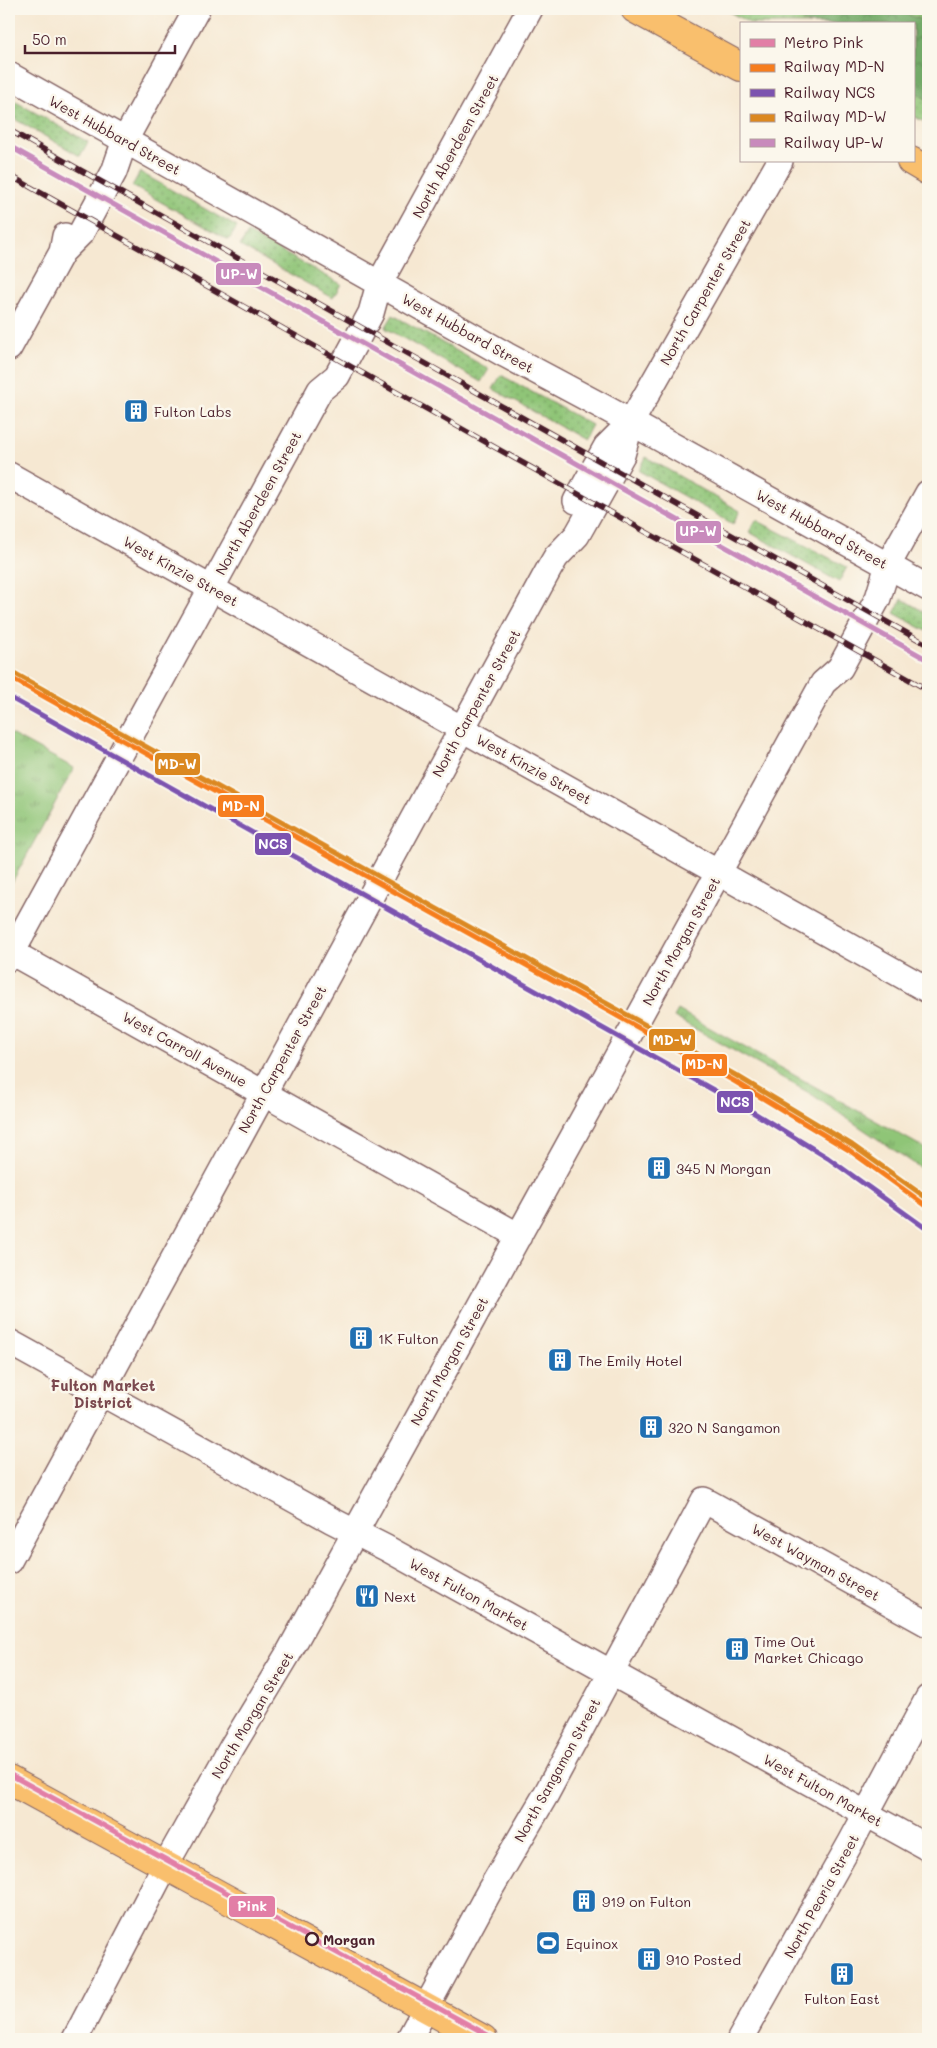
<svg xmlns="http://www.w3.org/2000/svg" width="937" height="2048" font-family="Mali,sans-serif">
  <defs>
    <pattern id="grass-dots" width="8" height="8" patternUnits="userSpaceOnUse" patternTransform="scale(1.25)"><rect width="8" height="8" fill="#8fc577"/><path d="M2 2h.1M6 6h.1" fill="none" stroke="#779f62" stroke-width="1.8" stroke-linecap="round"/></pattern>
    <pattern id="forest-crowns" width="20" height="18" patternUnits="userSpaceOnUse" patternTransform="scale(1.25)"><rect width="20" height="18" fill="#73aa68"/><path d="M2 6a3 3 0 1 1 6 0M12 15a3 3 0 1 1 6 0" fill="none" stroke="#608a56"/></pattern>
    <pattern id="park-tufts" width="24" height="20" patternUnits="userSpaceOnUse" patternTransform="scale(1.25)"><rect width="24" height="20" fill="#8fc577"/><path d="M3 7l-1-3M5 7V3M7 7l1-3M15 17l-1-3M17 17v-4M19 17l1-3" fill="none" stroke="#779f62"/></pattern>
  </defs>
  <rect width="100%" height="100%" fill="#fbf7ec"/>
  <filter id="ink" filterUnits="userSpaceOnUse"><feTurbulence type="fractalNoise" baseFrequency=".02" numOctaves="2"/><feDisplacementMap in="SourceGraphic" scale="10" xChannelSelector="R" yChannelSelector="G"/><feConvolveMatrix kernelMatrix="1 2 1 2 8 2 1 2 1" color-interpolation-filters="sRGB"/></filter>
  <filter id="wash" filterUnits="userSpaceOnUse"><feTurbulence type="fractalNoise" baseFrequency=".0096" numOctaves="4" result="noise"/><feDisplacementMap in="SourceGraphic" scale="20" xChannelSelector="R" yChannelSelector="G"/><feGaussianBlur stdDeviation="1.12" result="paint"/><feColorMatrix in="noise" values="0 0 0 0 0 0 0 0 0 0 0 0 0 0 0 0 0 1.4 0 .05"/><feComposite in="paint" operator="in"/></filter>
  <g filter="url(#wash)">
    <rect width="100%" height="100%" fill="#f6e8d2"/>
    <path fill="url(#grass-dots)" stroke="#6c7251" d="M 724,9 L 928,9 L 928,124 L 913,116 L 913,24 L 751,24 Z
      M 9,98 L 88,142 L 80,156 L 9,116 Z
      M 140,172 L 237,227 L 229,240 L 132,186 Z
      M 248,233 L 341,284 L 333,298 L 240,246 Z
      M 393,315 L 489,369 L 481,382 L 385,328 Z
      M 501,375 L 592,425 L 584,440 L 493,389 Z
      M 646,457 L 740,511 L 733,524 L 639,471 Z
      M 756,520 L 847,567 L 839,582 L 749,532 Z
      M 902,599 L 928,614 L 928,632 L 894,613 Z"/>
    <path fill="url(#forest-crowns)" stroke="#5e644a" d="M 786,9 L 895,9 L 928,23 L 928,100 L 913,91 L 913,24 L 808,24 Z"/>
    <path fill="url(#park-tufts)" stroke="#6c7251" d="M 9,733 L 74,768 L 9,888 Z
      M 678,1010 L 928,1150 L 928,1173 L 811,1094 L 674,1017 Z"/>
  </g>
  <g filter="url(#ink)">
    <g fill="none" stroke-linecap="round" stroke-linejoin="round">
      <defs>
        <path id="minor" d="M 9,75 L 506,355 L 609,410 L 928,588
          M 62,252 L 81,233 L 114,172 L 125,140 L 197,9
          M 9,348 L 62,252 L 65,236
          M 9,475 L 928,990
          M 576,501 L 606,447 L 629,424
          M 9,951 L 519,1236
          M 9,958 L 320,390 L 337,376 L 371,313 L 379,284 L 530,9
          M 9,1342 L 331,1520 L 386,1548 L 928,1848
          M 9,1561 L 549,569 L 556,557 L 577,535 L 622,455 L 631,422 L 780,161
          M 75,2039 L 165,1866 L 232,1747 L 288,1654 L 823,683 L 840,668 L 878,598 L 888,565 L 928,493
          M 409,2039 L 491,1888 L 545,1796 L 704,1500 L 928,1624
          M 740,2039 L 851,1842 L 928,1698"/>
        <path id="major" d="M 635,9 L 741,67
          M 911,161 L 928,171
          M 9,1780 L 483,2039"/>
      </defs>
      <use href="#minor" stroke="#866565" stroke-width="28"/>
      <use href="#major" stroke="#866565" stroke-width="30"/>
      <use href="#minor" stroke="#fff" stroke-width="25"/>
      <use href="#major" stroke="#f9bf6d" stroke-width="28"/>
      <defs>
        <path id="rail" d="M 9,130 L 928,645
          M 9,175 L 928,690"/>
      </defs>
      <use href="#rail" stroke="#4a1f2b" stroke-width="5.5"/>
      <use href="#rail" stroke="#fbf7ec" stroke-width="4" stroke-dasharray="11" stroke-linecap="butt"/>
      <defs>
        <path id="rail-1" d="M 9,677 L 734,1081 L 849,1150 L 928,1207"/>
        <path id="rail-2" d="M 9,697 L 751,1111 L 828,1158 L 924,1227"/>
        <path id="rail-3" d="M 12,672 L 737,1076 L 852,1145 L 928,1199"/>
        <path id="rail-4" d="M 9,146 L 928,660"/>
      </defs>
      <use href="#rail-1" stroke="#fbf7ec" stroke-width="9"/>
      <use href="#rail-2" stroke="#fbf7ec" stroke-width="9"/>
      <use href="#rail-3" stroke="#fbf7ec" stroke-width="9"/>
      <use href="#rail-4" stroke="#fbf7ec" stroke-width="9"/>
      <use href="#rail-1" stroke="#f67d1e" stroke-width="5"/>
      <use href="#rail-2" stroke="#7c53af" stroke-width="5"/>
      <use href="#rail-3" stroke="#db8820" stroke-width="5"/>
      <use href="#rail-4" stroke="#c88abc" stroke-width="5"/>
      <defs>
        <path id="metro-1" d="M 9,1774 L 495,2039"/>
      </defs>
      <use href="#metro-1" stroke="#fbf7ec" stroke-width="9"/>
      <use href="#metro-1" stroke="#e27ea6" stroke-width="5"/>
    </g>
  </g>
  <defs>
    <symbol id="building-square" viewBox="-11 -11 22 22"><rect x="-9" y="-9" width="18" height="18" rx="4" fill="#1f6fb2" stroke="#fbf7ec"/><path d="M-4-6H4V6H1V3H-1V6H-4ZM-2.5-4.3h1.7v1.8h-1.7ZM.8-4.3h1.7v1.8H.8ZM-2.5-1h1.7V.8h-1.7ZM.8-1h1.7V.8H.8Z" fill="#fff"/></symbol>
    <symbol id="restaurant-square" viewBox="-11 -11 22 22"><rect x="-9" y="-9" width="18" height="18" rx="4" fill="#1f6fb2" stroke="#fbf7ec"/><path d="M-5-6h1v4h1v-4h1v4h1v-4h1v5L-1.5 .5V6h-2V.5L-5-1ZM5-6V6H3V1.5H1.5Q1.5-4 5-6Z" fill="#fff"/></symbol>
    <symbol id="stadium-square" viewBox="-11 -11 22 22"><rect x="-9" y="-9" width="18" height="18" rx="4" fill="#1f6fb2" stroke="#fbf7ec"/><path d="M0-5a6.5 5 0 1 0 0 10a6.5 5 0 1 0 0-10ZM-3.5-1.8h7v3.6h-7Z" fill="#fff"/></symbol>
  </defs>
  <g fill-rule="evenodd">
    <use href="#building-square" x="122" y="397" width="28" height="28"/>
    <use href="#building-square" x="645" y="1154" width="28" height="28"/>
    <use href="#building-square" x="347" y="1324" width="28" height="28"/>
    <use href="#building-square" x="546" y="1346" width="28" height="28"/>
    <use href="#building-square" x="637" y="1413" width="28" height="28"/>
    <use href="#restaurant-square" x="353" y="1582" width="28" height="28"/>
    <use href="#building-square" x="723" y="1635" width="28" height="28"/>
    <use href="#building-square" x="570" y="1887" width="28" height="28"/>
    <use href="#stadium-square" x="534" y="1929" width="28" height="28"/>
    <use href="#building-square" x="635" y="1945" width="28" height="28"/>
    <use href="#building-square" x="828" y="1960" width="28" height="28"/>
  </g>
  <circle fill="#fbf7ec" stroke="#4a1f2b" stroke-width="2.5" cx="312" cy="1939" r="6"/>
  <g text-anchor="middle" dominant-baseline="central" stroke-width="5" stroke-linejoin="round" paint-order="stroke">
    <g font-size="14" fill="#4a1f2b" stroke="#fbf7ec">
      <text transform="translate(115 135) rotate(29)">West Hubbard Street</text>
      <text transform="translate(455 146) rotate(-61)">North Aberdeen Street</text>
      <text transform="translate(705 292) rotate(-60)">North Carpenter Street</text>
      <text transform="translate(468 333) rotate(29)">West Hubbard Street</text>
      <text transform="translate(258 503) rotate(-61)">North Aberdeen Street</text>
      <text transform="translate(822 529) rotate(29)">West Hubbard Street</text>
      <text transform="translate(181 571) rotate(29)">West Kinzie Street</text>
      <text transform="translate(476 703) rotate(-61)">North Carpenter Street</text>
      <text transform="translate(534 769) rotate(29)">West Kinzie Street</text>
      <text transform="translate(681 941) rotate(-61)">North Morgan Street</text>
      <text transform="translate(185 1049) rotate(29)">West Carroll Avenue</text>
      <text transform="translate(282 1059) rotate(-61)">North Carpenter Street</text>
      <text transform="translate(449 1361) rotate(-61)">North Morgan Street</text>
      <text transform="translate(816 1562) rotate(29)">West Wayman Street</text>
      <text transform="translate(469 1594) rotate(29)">West Fulton Market</text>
      <text transform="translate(252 1715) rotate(-59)">North Morgan Street</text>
      <text transform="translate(557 1770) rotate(-61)">North Sangamon Street</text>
      <text transform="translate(823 1790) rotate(29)">West Fulton Market</text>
      <text transform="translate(821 1896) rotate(-61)">North Peoria Street</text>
    </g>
    <g font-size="14" fill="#4a1f2b" stroke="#fbf7ec" text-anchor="start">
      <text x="154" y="411">Fulton Labs</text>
      <text x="676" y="1168">345 N Morgan</text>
      <text x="378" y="1338">1K Fulton</text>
      <text x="578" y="1360">The Emily Hotel</text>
      <text x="668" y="1427">320 N Sangamon</text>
      <text x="384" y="1596">Next</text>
      <text x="754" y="1641">Time Out<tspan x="754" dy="16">Market Chicago</tspan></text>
      <text x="602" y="1901">919 on Fulton</text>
      <text x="566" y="1943">Equinox</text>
      <text x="666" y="1959">910 Posted</text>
      <text x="842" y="1998" text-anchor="middle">Fulton East</text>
    </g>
    <g font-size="14" font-weight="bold" fill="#4a1f2b" stroke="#fbf7ec" text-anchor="start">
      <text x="323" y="1939">Morgan</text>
    </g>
    <g font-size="15" font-weight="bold" fill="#7a484e" stroke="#fbf7ec">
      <text x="103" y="1385">Fulton Market<tspan x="103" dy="17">District</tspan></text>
    </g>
  </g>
  <g stroke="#fbf7ec" stroke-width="2">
    <rect x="215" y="262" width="47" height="24" rx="5" fill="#c88abc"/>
    <rect x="675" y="520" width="47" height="24" rx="5" fill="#c88abc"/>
    <rect x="154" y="752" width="47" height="24" rx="5" fill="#db8820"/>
    <rect x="217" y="794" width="48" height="24" rx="5" fill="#f67d1e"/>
    <rect x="254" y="832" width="38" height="24" rx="5" fill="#7c53af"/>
    <rect x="648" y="1028" width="48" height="24" rx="5" fill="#db8820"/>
    <rect x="681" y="1053" width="47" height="24" rx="5" fill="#f67d1e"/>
    <rect x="716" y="1090" width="38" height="24" rx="5" fill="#7c53af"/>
    <rect x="228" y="1895" width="48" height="23" rx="5" fill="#e27ea6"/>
  </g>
  <g font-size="14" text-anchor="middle" font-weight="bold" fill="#fff">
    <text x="239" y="279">UP-W</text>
    <text x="698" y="536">UP-W</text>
    <text x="177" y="769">MD-W</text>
    <text x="241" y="811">MD-N</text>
    <text x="273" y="849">NCS</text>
    <text x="672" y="1045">MD-W</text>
    <text x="704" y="1069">MD-N</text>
    <text x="735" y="1107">NCS</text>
    <text x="252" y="1911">Pink</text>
  </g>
  <rect width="937" height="2048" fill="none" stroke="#fbf7ec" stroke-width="30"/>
  <rect x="740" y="22" width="175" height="140" fill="#fbf7ec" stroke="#b4a19f"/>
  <rect x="750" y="39" width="25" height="8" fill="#e27ea6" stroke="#b4a19f"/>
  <text x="784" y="48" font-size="15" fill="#4a1f2b">Metro Pink</text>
  <rect x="750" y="64" width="25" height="8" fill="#f67d1e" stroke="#b4a19f"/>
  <text x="784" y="72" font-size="15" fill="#4a1f2b">Railway MD-N</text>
  <rect x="750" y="89" width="25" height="8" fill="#7c53af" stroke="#b4a19f"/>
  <text x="784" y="98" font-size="15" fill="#4a1f2b">Railway NCS</text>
  <rect x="750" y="114" width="25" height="8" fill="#db8820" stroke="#b4a19f"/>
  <text x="784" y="122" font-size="15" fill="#4a1f2b">Railway MD-W</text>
  <rect x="750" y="139" width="25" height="8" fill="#c88abc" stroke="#b4a19f"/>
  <text x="784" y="148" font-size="15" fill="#4a1f2b">Railway UP-W</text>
  <path d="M25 45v8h150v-8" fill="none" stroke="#4a1f2b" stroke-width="2.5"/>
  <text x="32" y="45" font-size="15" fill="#4a1f2b" stroke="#fbf7ec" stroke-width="4" paint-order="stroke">50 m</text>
</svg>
